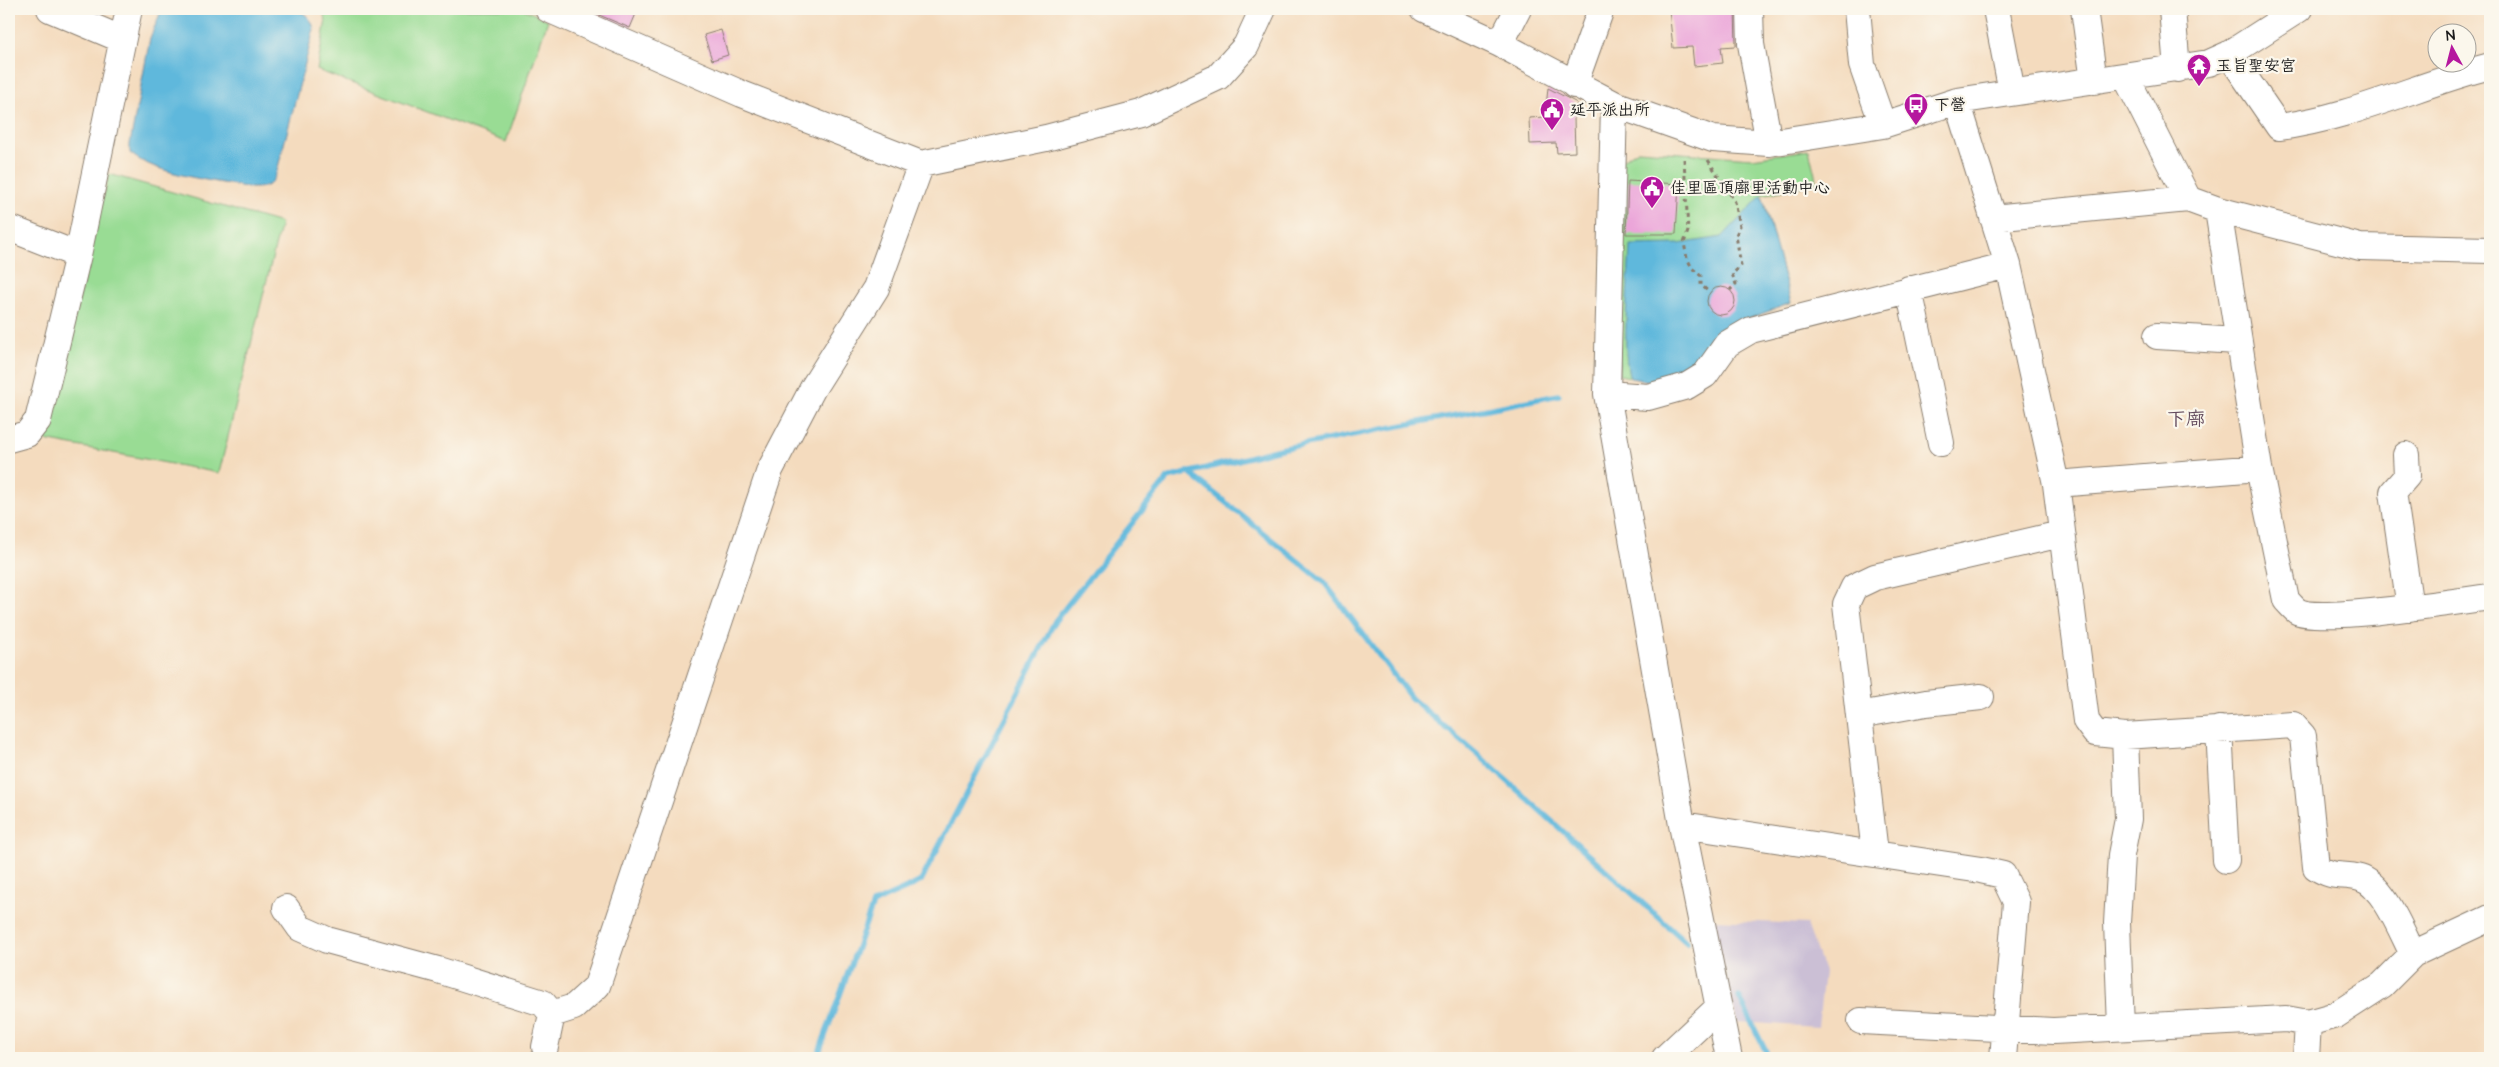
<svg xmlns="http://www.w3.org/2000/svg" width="2499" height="1067" font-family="'Architects Daughter','LXGW WenKai TC',sans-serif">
  <rect width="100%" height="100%" fill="#fbf7ec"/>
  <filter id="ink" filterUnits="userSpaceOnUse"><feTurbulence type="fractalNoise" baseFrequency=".02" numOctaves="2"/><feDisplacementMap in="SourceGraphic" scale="10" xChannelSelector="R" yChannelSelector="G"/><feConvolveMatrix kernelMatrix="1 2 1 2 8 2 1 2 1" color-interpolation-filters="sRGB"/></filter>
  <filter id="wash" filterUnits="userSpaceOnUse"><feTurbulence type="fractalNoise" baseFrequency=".0096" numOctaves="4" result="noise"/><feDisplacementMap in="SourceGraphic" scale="20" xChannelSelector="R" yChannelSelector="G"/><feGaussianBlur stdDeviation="1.12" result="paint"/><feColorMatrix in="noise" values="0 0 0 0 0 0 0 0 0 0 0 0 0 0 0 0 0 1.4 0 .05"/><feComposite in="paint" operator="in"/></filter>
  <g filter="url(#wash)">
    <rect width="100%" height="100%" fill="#f4dbbe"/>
    <path fill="#cbbfd5" d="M 1713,920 L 1807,924 L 1824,972 L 1818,1027 L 1737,1022 Z"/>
    <path fill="#99dc94" stroke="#5a7c58" d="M 321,9 L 523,9 L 548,20 L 506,142 L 317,70 L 326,20 Z
      M 1638,150 L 1752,158 L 1809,150 L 1817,183 L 1762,195 L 1791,303 L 1720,329 L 1700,359 L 1672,376 L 1649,381 L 1619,375 L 1619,162 Z
      M 109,174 L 281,223 L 219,473 L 45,440 Z"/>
    <path fill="#5fb8dc" stroke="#3e6a7c" d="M 162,9 L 294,9 C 305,13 311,17 314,29 L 277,171 C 272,186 266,188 251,188 C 216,181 156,175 130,153 L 130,144 L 150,38 Z
      M 1762,195 L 1791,303 L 1720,329 L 1700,359 L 1672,376 L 1649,381 L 1630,378 C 1621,355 1629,274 1630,245 L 1678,244 L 1722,237 Z"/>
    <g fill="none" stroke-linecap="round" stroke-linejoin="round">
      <path stroke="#5fb8dc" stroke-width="5.5" d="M 1188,472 L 1324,582 L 1411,698 L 1484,760 L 1687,943
        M 1739,997 L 1769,1058
        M 817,1058 L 873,904 C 889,895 905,890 921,881 L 1055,621 L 1168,478 L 1280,449 L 1559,395"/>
    </g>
    <g id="blocks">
      <path fill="#eba5d9" d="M 585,9 L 638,9 L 630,28 Z
        M 1669,9 L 1735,9 L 1736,46 L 1721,47 L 1723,63 L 1694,66 L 1692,47 L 1673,48 Z
        M 721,30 L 728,55 L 712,60 L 704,35 Z
        M 1548,88 L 1577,103 L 1574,118 L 1575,152 L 1557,153 L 1556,143 L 1530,144 L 1529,118 L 1545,117 Z
        M 1628,181 L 1679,184 L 1676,234 L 1626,234 Z
        M1707 301a14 14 0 1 1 28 0a14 14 0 1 1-28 0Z"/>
    </g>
  </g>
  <g filter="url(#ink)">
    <use href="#blocks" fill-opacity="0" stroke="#887c6d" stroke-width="1"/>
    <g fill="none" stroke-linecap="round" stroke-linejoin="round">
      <defs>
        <path id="minor" d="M 50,9 L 121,39
          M 548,9 L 742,94 L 921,164 L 1046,138 L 1141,113 L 1218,77 L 1246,46 L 1263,9
          M 1424,9 L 1500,44 L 1614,104 L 1713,139 L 1769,143 L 1883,125 L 1957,101 L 2209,63 L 2229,54 L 2299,9
          M 1750,9 L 1751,44 L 1769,143
          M 1857,9 L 1862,65 L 1883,125
          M 1996,9 L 2012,92
          M 2084,9 L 2094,81
          M 2172,9 L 2177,69
          M 1500,44 L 1518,9
          M 2229,54 L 2279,127 C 2351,118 2420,84 2490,66
          M 2126,77 L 2188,199 L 2218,210 L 2360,247 L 2490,250
          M 1574,85 L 1601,9
          M 1957,101 L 2008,265 L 2056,484 L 2086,721 L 2095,733 L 2125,736 L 2293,725 L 2303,736 L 2316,867 C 2334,879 2342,873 2360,878 C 2384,885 2402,933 2413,954
          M 1614,104 L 1607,394 L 1682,825 L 1729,1058
          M 2218,210 L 2259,468 L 2286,600 C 2289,603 2293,608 2297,611 C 2318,623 2460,601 2490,597
          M 1993,218 L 2188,199
          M 9,228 L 78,255
          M 1909,289 L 1941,443
          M 2157,336 L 2237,341
          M 1607,394 L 1648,397 L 1687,386 L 1705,375 L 1727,344 L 1751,330 L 2008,265
          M 9,439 L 27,434 L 38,420 L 78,255 L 129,9
          M 2406,455 L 2407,476 L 2393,492 L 2410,608
          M 2056,484 L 2259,468
          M 1859,715 L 1926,703 L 1981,697
          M 2219,729 L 2226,860
          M 1682,825 L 1981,870 L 2003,875 L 2016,902 L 2003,1058
          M 1875,853 L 1846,604 L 1854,587 L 1875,577 L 2061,534
          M 286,908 L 300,928 L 327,940 L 438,970 L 543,1003 L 552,1014
          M 1861,1021 L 2053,1031 L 2286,1019 L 2308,1023 L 2336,1015 L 2382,985 L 2413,954 L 2490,918
          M 2121,1027 L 2117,923 L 2121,855 L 2128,819 L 2125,736
          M 545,1047 L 552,1014 L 574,1007 L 597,986 L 770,470 L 813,388 L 876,288 L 921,164
          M 1665,1058 L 1719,1007
          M 2306,1058 L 2308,1023"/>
      </defs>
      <use href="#minor" stroke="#887c6d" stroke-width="28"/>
      <path stroke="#887c6d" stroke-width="3" stroke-dasharray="4 4" stroke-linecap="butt" d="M 1684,159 L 1688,231 L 1684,243 L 1687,258 L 1692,268 L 1701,276 L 1701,285 L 1710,293
        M 1708,160 L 1735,202 L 1740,226 L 1736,235 L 1741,266 L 1732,274 L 1736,284 L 1730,290"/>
      <use href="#minor" stroke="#fff" stroke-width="26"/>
    </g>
  </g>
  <defs>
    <symbol id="temple-pin" viewBox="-11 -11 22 30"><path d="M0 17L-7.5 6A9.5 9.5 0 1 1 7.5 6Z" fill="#b5179e" stroke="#fbf7ec"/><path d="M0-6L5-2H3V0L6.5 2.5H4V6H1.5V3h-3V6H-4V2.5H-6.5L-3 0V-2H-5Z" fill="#fff"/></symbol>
    <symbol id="bus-pin" viewBox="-11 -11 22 30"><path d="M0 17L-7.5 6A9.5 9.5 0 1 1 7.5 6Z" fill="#b5179e" stroke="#fbf7ec"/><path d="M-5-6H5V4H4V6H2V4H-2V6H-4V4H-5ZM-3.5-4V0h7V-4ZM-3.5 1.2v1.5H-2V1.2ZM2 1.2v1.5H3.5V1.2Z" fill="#fff"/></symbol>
    <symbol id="civic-pin" viewBox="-11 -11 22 30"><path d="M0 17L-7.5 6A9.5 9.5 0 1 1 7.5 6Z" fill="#b5179e" stroke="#fbf7ec"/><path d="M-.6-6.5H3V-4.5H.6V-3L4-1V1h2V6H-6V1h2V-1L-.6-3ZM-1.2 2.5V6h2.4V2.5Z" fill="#fff"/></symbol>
  </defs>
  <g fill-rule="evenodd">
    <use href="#temple-pin" x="2185" y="52" width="28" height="38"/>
    <use href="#bus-pin" x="1902" y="91" width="28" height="38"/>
    <use href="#civic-pin" x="1538" y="96" width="28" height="38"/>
    <use href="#civic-pin" x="1638" y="174" width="28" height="38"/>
  </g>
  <g text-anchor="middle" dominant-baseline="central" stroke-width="4.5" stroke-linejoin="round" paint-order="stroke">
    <g font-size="16" fill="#1c1c1c" stroke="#fbf7ec" text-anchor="start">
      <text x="2216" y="66">玉旨聖安宮</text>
      <text x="1934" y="105">下營</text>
      <text x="1570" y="110">延平派出所</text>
      <text x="1670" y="188">佳里區頂廍里活動中心</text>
    </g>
    <g font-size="19" fill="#644c5e" stroke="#fbf7ec">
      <text x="2186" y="419">下廍</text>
    </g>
  </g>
  <rect width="2499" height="1067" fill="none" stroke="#fbf7ec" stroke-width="30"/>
  <g transform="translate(2452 48) rotate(353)"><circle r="24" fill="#fbf7ec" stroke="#a29f99"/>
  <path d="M0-4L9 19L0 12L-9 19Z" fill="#b5179e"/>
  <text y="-8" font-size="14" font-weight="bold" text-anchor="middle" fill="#1c1c1c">N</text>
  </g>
</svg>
